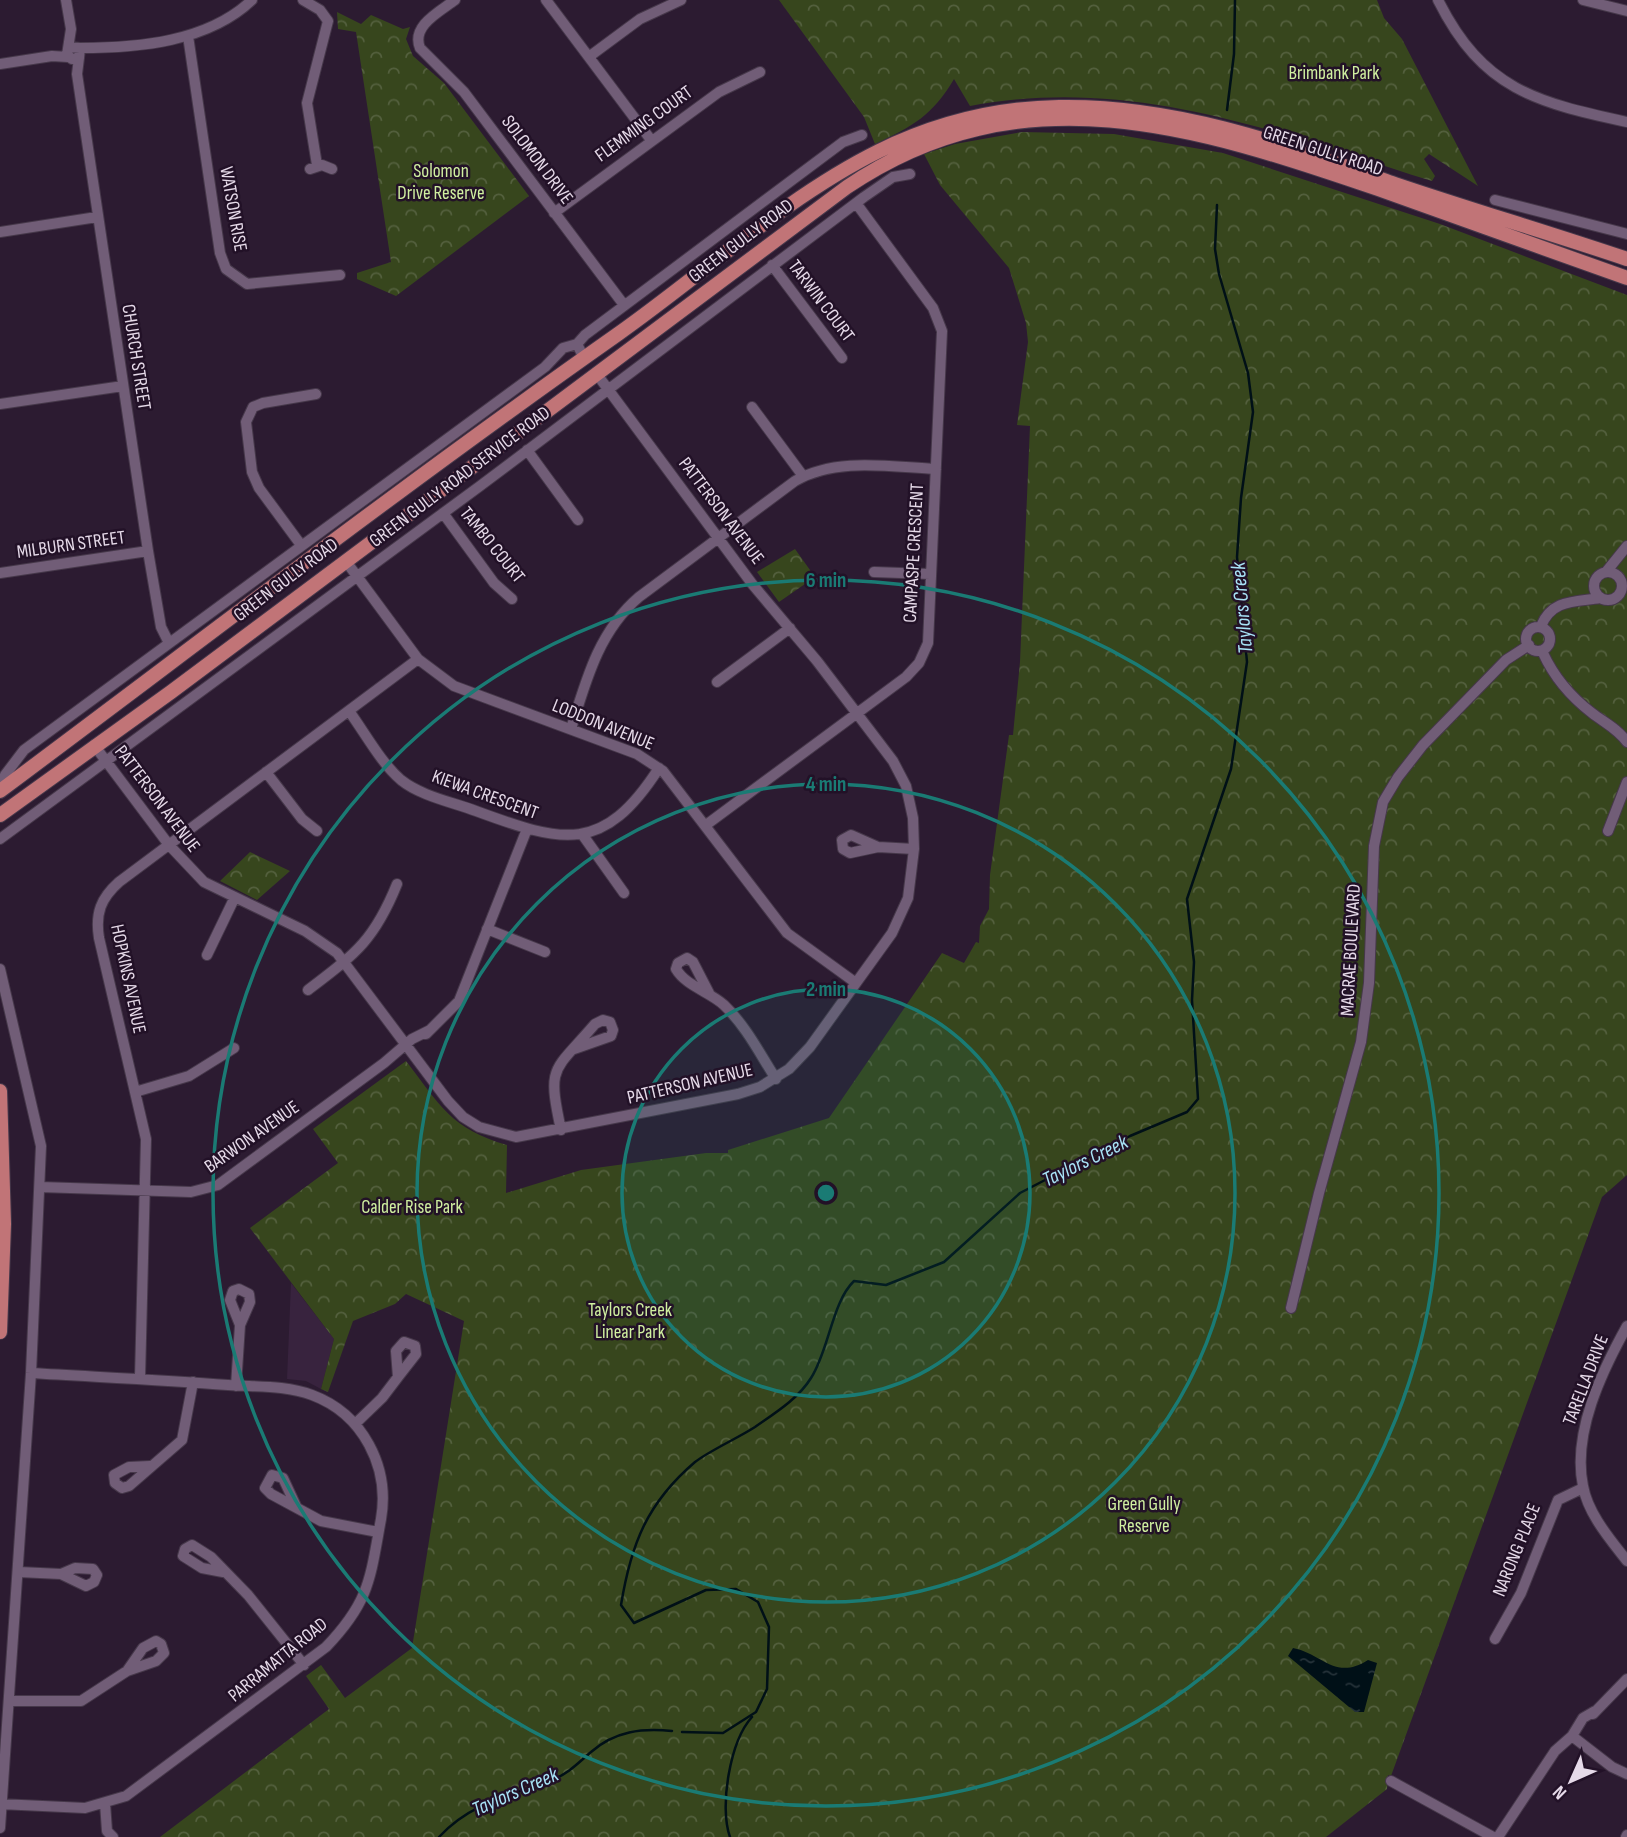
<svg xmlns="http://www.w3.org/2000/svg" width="1627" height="1837" font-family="'Sofia Sans Condensed',sans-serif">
  <defs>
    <pattern id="forest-crowns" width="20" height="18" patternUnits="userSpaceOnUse" patternTransform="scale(1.75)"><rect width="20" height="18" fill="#37461d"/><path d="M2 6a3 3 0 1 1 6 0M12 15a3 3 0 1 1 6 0" fill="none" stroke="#54603e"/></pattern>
    <pattern id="water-ripples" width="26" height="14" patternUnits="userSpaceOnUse" patternTransform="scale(1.75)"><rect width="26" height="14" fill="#001017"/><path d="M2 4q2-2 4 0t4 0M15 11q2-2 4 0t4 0" fill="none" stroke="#253239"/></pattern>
  </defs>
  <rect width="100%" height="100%" fill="#2c1b31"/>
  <path fill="#38233e" d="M 291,1283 L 334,1339 L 321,1389 L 306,1381 L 287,1379 Z"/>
  <path fill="url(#forest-crowns)" d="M 779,0 L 1377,0 L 1384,18 L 1402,39 L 1478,186 L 1429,154 L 1424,159 L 1435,176 L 1432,181 C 1278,133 1134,75 970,106 L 954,79 C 932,116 913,126 875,144 L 864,117 Z
    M 337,12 L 361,24 L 371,15 L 403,29 L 410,27 L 406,39 L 413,56 L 444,83 L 529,196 L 396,296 L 357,279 L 357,273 L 391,262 L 356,32 L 338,29 Z
    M 1022,132 L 1114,134 L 1223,153 L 1440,224 L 1627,295 L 1627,1175 L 1602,1197 L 1391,1776 L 1388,1775 L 1387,1789 L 1326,1837 L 160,1837 L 329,1709 L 306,1676 L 321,1665 L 345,1698 L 412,1648 L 464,1321 L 406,1294 L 395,1304 L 353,1321 L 328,1392 L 321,1389 L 334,1339 L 250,1228 L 338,1163 L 313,1129 L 406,1061 C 440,1105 451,1129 507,1145 L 506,1193 L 581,1170 L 706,1153 L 728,1153 L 728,1150 L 829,1118 L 942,953 L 964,963 L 976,942 L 979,943 L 980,926 L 989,909 L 990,875 L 1009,735 L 1013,735 L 1020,662 L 1030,426 L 1017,425 L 1028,342 L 1026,323 L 1009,268 L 940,185 L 924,154 L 955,144 Z
    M 795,549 L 815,577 L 779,602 L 757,572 Z
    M 250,852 L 290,871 L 257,900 L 220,881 Z"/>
  <path fill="url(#water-ripples)" d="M 1293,1648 C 1323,1654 1335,1681 1368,1660 L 1377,1663 L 1364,1712 L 1355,1712 L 1288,1656 Z"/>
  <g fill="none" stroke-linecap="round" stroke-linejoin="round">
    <path stroke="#001017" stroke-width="2.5" d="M 1227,110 L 1234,54 L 1235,0
      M 682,1732 L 723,1733 L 756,1712 L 767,1689 L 769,1627 L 758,1602 L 736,1589 L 706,1590 L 634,1623 L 621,1605 C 631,1544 647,1503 695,1462 C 709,1451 738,1438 755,1427 C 775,1413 798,1399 811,1378 C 829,1350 832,1302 854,1281 L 886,1285 L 944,1262 L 1020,1193 L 1130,1136 L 1187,1112 L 1198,1099 L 1192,1000 L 1194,962 L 1187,899 L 1231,769 L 1247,662 L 1237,557 L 1241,498 L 1253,412 L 1248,373 L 1219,274 L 1215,249 L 1217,205
      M 439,1837 C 471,1802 510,1796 552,1780 C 568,1774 579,1762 591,1752 C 615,1731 642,1728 672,1731
      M 730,1837 C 719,1807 730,1741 752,1717"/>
    <defs>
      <path id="minor" d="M 66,0 L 71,29 L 67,55 L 72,59 L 79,58 L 80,48 L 70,47
        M 303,0 L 320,10 L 328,21 L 307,103 L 317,165
        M 455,0 C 439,12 411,26 420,48 L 464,92 L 624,305
        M 546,0 L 651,140
        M 1438,0 C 1483,90 1536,102 1627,122
        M 1583,0 L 1627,11
        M 188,36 L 220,253 L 226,269 L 247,284 L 340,275
        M 80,48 C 138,48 208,42 252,0
        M 590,56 L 640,19 L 681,0
        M 79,58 L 77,74 L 148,551 L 161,627 L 169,643
        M 0,64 L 52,56 L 68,57
        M 310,169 L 322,165 L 332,169
        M 1495,200 L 1627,234
        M 554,213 L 719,92 L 760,72
        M 0,232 L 97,217
        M 772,265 L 842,358
        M 583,356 L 577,344 L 585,335 L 843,142 L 862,135
        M 0,404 L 123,386
        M 752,407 L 803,476
        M 527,450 L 578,520
        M 443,513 L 494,583 L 512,599
        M 301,545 L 259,488 L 252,472 L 246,422 L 253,407 L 263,403 L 316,394
        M 345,560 L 418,659 L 454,686 L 637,754 L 663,771 L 787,933 L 856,983
        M 874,572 L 930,574
        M 1606,572 L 1627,546
        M1594 586a14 14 0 1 1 28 0a14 14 0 1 1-28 0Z
        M 0,573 L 148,551
        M 1541,626 C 1552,599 1575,602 1600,598
        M1526 639a12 12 0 1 1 24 0a12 12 0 1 1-24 0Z
        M 1543,653 C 1554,677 1571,697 1592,713 C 1605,723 1618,729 1627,742
        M 717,682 L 790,628
        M 349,711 C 365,733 381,763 401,780 C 421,796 452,802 476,811 C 563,843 603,855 659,768
        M 571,729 C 586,680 599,631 639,597 L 795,481 C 836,457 890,467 936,469
        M 94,745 L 169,845 L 204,882 L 305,931 L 337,953 L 448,1101 L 463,1117 L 479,1127 L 516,1137 L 738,1094 L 760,1087 L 789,1069 L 810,1047 L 892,933 L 908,898 L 914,849 L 913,818 L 906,786 L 893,761 L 817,661 L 753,585 L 596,373
        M 266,772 L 302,819 L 317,831
        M 1,789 L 5,775 L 24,750 L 545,367 L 563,348 L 577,344
        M 706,825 L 906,677 L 919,663 L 928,643 L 942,331 L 933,308 L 856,203
        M 1608,831 L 1627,782
        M 582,834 L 624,893
        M 0,839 L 480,486 L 864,197 L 893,177 L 910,174
        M 878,847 L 851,835 L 842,840 L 843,849 L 850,853 L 878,847 L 914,849
        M 487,929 L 545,952
        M 207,955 L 234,899
        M 0,969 L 41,1146 L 31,1373 L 0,1828
        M 308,990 C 355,954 374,941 397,884
        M 709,993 L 693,962 L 687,958 L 678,963 L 676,969 C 686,986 710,992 724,1005 C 746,1026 760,1054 776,1079
        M 426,1034 L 459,1001 L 527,829
        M 135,1092 L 189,1076 L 234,1048
        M 561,1130 C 547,1064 553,1073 595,1024 L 603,1020 L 610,1022 L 613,1030 L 611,1036 L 574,1049
        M 40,1187 L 191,1192 L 218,1185 L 384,1063 L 412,1039 L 430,1030
        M 239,1289 L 249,1294 L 250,1302 L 240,1325 L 230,1300 L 233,1291 Z
        M 1291,1308 L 1319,1193 L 1361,1042 L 1369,983 L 1374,846 L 1383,802 L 1398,777 L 1423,745 L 1506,660 L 1529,645
        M 1627,1326 C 1602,1371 1572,1433 1583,1486 C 1588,1514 1610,1539 1627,1561
        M 404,1342 L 415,1346 L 416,1354 L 398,1377 L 396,1351 Z
        M 140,1378 L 146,1139 L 99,938 C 95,913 101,898 119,882 L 418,659
        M 236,1386 L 240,1325
        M 355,1424 L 382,1398 L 398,1377
        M 150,1466 L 129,1467 L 114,1475 L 115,1483 L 122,1488 L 129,1486 L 182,1440 L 193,1382
        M 296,1506 L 283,1478 L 272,1475 L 265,1488 L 271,1494 L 321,1521 L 378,1532
        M 19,1572 L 61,1574 L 75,1568 L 93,1569 L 97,1575 L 94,1582 L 86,1586 L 61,1574
        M 223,1572 L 202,1568 L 183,1556 L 185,1549 L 192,1545 L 211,1557 L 248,1595 L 304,1665
        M 1495,1639 L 1521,1593 L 1558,1500 L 1583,1488
        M 10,1701 L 81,1701 L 127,1671 L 156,1661 L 164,1653 L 161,1644 L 156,1641 L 143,1648 L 127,1671
        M 1593,1714 L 1627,1679
        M 1572,1736 L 1612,1767 L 1627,1774
        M 1391,1781 L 1493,1837
        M 105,1803 L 107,1831 L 113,1837
        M 0,1804 L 85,1808 L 126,1796 L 326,1647 C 370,1601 370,1579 381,1519 C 390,1467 363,1414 312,1395 C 286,1385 255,1387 228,1385 C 162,1380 97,1377 31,1373
        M 1498,1837 L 1555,1751 L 1572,1736 L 1583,1718 L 1595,1711
        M 1626,1837 L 1627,1835"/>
      <path id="major" d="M 0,791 C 205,638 409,481 618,334 C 703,274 786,197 879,151 C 936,123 996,108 1059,107 C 1178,105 1285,145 1395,184 C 1472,210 1550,233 1627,259
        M 0,815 L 171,692 L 847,187 C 1021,69 1197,127 1378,189 C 1461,218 1544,248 1627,278
        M 0,1091 L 4,1224 L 0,1332"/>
    </defs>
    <use href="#minor" stroke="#46384a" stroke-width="12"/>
    <use href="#major" stroke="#46384a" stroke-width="16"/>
    <use href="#minor" stroke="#715d77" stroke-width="10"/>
    <use href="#major" stroke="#c17477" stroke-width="14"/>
  </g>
  <circle cx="826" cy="1193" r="204" fill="#1a7b74" fill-opacity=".12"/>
  <g fill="none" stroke="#1a7b74" stroke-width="3.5">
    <circle cx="826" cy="1193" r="204"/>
    <circle cx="826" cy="1193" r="409"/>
    <circle cx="826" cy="1193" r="613"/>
  </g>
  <g text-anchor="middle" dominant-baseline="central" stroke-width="5" stroke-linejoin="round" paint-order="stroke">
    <g font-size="19" fill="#d0f0a0" stroke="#221127">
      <text x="1334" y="73">Brimbank Park</text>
      <text x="441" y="171">Solomon<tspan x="441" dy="22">Drive Reserve</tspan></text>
      <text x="412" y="1207">Calder Rise Park</text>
      <text x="630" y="1310">Taylors Creek<tspan x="630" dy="22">Linear Park</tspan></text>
      <text x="1144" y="1504">Green Gully<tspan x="1144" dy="22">Reserve</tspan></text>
    </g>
    <g font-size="19" fill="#e6dae9" stroke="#221127">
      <text transform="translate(644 124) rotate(-36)">FLEMMING COURT</text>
      <text transform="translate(1323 151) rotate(18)">GREEN GULLY ROAD</text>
      <text transform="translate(537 160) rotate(53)">SOLOMON DRIVE</text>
      <text transform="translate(233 209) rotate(80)">WATSON RISE</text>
      <text transform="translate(741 241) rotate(-37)">GREEN GULLY ROAD</text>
      <text transform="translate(821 301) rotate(53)">TARWIN COURT</text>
      <text transform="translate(136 357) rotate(81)">CHURCH STREET</text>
      <text transform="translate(460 477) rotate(-37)">GREEN GULLY ROAD SERVICE ROAD</text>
      <text transform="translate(721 511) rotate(53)">PATTERSON AVENUE</text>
      <text transform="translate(71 545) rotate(-8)">MILBURN STREET</text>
      <text transform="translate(492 545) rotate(51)">TAMBO COURT</text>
      <text transform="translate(914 553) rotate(-87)">CAMPASPE CRESCENT</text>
      <text transform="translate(286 580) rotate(-37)">GREEN GULLY ROAD</text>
      <text transform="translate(603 725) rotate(22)">LODDON AVENUE</text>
      <text transform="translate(485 795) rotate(20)">KIEWA CRESCENT</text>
      <text transform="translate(157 799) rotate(53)">PATTERSON AVENUE</text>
      <text transform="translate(1351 950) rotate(-87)">MACRAE BOULEVARD</text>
      <text transform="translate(128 979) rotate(78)">HOPKINS AVENUE</text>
      <text transform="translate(690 1084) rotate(-13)">PATTERSON AVENUE</text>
      <text transform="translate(252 1137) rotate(-35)">BARWON AVENUE</text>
      <text transform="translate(1586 1380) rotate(-69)">TARELLA DRIVE</text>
      <text transform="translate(1517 1550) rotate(-68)">NARONG PLACE</text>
      <text transform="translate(278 1660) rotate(-39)">PARRAMATTA ROAD</text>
    </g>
    <g font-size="21" font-style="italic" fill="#a8e3f6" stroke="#221127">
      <text transform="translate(1242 608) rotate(-95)">Taylors Creek</text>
      <text transform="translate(1085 1161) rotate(-26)">Taylors Creek</text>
      <text transform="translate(515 1792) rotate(-24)">Taylors Creek</text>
    </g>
  </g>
  <circle cx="826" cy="1193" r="10" fill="#1a7b74" stroke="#221127" stroke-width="3.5"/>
  <g font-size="21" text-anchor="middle" font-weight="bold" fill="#1a7b74" stroke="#221127" stroke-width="5" stroke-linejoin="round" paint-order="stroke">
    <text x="826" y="587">6 min</text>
    <text x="826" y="791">4 min</text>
    <text x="826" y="996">2 min</text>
  </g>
  <g transform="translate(1571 1781) rotate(225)" stroke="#221127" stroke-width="5" paint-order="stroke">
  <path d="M0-5L12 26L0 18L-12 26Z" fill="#e6dae9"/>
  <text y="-10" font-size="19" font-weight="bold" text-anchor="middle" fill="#e6dae9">N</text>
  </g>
</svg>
